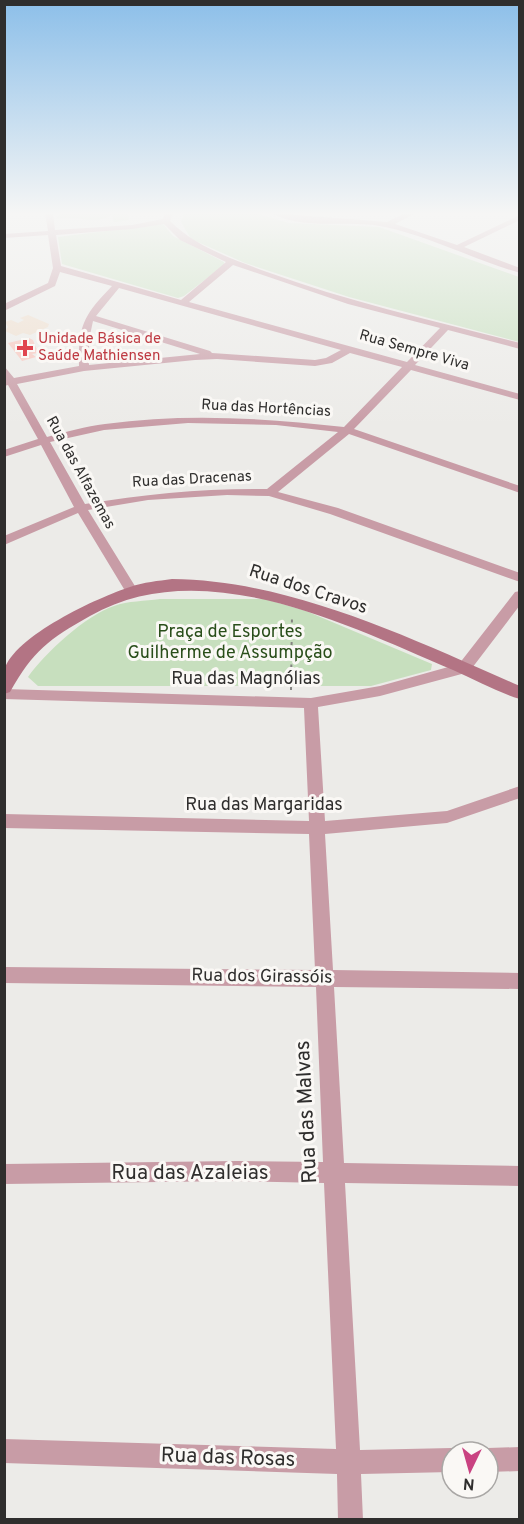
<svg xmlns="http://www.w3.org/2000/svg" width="524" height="1524" font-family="Overpass,sans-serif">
  <rect width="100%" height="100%" fill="#ecebe8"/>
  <path fill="#efdecd" d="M 28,315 L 49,324 L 48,327 L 30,335 L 23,333 L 16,336 L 5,331 L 8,327 L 5,322 L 11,320 L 18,323 L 24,320 L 20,318 Z"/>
  <path fill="#c7dfbe" d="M 60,213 L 128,213 L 129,220 L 114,222 L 112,215 C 95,226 75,214 56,219 Z
    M 184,213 L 255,213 L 289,223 L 379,227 L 519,277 L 519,342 L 349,297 L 245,263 L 191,239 L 181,222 Z
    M 163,224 L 173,236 L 224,262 L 224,265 L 184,296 L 178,298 L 62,264 L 58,237 Z
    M 160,599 L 265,599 L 306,611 L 432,664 L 431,670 L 371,686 L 38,686 L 28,677 C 44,654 86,615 114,606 C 128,601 145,601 160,599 Z"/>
  <path fill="#f8c5bc" d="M 29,338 L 33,340 L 38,353 L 32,354 L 36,357 L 22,361 L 8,343 Z"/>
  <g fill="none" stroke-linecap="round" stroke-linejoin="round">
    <path stroke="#858482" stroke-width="2" stroke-dasharray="3 4.5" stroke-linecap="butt" d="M 291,690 L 292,615"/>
    <path fill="#c89ca6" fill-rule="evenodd" d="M 45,213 L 53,213 L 55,230 L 132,225 L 163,219 L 165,213 L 173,213 L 170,221 C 196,247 232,259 267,272 C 349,302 435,321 520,343 L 520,349 L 448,330 L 415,365 L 520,394 L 520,400 L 411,370 L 354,429 L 520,486 L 520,493 L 349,434 L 278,492 L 338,508 L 520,573 L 520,582 L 330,514 L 269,496 L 227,495 L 148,500 L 88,510 L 138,591 L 132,595 L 127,594 L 78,513 L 4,545 L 4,536 L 74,507 L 41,445 L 4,457 L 4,450 L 38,439 L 8,385 L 4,386 L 4,366 L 14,378 L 79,366 C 78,325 84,315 112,286 L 60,272 L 55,286 L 4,311 L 4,304 L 48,283 L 53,268 L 48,235 L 4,238 L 4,234 L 48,231 ZM 164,224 L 180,240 L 226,262 L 181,300 L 61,266 L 56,235 L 132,229 ZM 233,265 L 348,304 L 440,328 L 407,362 L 189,302 ZM 119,288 L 341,350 L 326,358 L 315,360 L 212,353 L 210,351 L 96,316 ZM 93,321 L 200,354 L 89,365 L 89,340 ZM 350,353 L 402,367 L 344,427 C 265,418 185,413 105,424 C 86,426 66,432 47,437 L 17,384 L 84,371 L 195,360 L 217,359 L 315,366 L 332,363 ZM 188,423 L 276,425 L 338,432 L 267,489 C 205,488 146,494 85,504 L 50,442 L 104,430 Z
      M 271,213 L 387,222 L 405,213 L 416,213 L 395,224 L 457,245 L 520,215 L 520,220 L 464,247 L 520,268 L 520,273 C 474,260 432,237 385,227 C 349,219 304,231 271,213 Z
      M 520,591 L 520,605 L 469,672 L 380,696 L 318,707 L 325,821 L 447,811 L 520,786 L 520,798 L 447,823 L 325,834 L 333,970 L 520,973 L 520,989 L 334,987 L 344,1163 L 520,1166 L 520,1186 L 345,1183 L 360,1450 L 452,1448 L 461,1452 L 452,1452 L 452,1472 L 361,1474 L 363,1520 L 338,1520 L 337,1474 L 4,1463 L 4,1439 L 336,1449 L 324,1183 L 237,1181 L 4,1184 L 4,1164 L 237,1161 L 323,1162 L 316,987 L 4,983 L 4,967 L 315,970 L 309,834 L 4,828 L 4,814 L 309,821 L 304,708 L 4,699 L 4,689 L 311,698 L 380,686 L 459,664 L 515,592 Z
      M 520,1447 L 520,1471 L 488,1472 L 488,1452 L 479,1452 L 488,1448 Z"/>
    <path fill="#b37484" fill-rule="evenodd" d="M 172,579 C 291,580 412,639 520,686 L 520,699 C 497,692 475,680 453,670 C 345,624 202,552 90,616 C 49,639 33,651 10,692 L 4,694 C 4,687 3,677 4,671 C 13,636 99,597 130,587 C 144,582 158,581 172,579 Z"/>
  </g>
  <linearGradient id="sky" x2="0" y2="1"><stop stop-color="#8cbfe9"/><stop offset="0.5" stop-color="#f6f6f5"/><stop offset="1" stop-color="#f6f6f5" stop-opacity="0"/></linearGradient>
  <rect width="524" height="427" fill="url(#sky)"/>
  <path fill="#e0444e" stroke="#faf8f5" stroke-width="2" d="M22 339h6v6h6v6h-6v6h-6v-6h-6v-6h6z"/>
  <g text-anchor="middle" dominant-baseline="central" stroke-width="6" stroke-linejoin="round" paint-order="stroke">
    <g font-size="15" fill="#be3a42" stroke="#faf8f5" text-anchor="start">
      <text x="38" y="339">Unidade Básica de<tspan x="38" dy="17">Saúde Mathiensen</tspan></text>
    </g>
    <g font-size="15" fill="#2f2e2d" stroke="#faf8f5">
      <text transform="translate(414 351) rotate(16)">Rua Sempre Viva</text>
      <text transform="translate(266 409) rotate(3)">Rua das Hortências</text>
      <text transform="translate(80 473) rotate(61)">Rua das Alfazemas</text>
      <text transform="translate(192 480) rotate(-3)">Rua das Dracenas</text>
    </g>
    <g font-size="18" fill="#2f2e2d" stroke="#faf8f5">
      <text transform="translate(308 590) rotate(18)">Rua dos Cravos</text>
      <text x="246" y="679">Rua das Magnólias</text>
      <text x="264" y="805">Rua das Margaridas</text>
      <text transform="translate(262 977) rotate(1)">Rua dos Girassóis</text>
    </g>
    <g font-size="18" fill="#294e1a" stroke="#faf8f5">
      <text x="230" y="632">Praça de Esportes<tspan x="230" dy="21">Guilherme de Assumpção</tspan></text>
    </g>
    <g font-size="21" fill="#2f2e2d" stroke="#faf8f5">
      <text transform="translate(307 1112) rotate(-93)">Rua das Malvas</text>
      <text x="190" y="1173">Rua das Azaleias</text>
      <text transform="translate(228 1458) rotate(2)">Rua das Rosas</text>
    </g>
  </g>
  <rect width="524" height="1524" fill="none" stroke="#2f2e2d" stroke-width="12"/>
  <g transform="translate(470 1470) rotate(185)"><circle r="28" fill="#faf8f5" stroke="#a9a7a5" stroke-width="1.5"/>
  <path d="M0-4.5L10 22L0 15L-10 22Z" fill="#c94281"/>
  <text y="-9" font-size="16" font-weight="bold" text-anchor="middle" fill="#2f2e2d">N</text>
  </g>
</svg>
